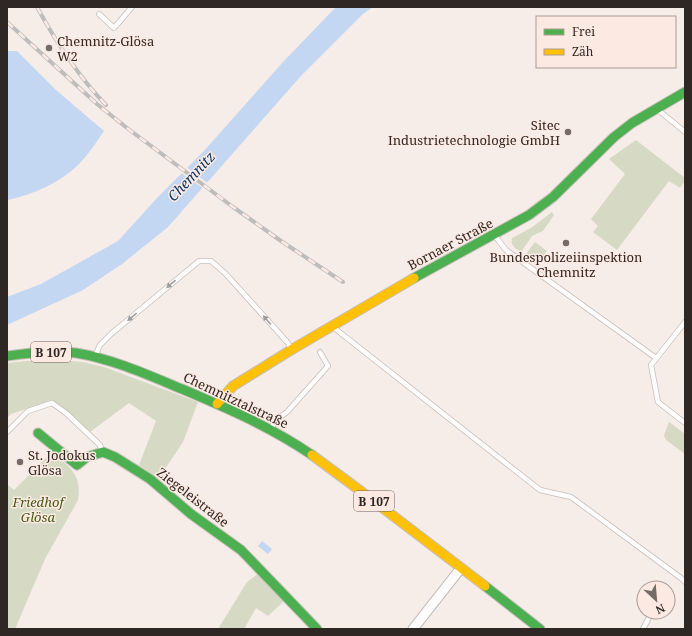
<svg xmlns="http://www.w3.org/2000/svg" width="692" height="636" font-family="'Noto Serif',serif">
  <rect width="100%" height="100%" fill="#f6ece8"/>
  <path fill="#d6dac4" d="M 636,140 L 685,178 L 685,181 L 680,188 L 669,181 L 617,250 L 593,232 L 598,226 L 591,219 L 625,174 L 609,159 Z
    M 552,212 L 554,215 L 543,231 L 532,236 L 521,252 C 515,248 510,245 512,238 L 531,228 Z
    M 535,242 L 547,251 L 540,260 L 535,263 L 525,255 Z
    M 47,359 L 83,362 L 104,367 L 198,402 L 183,442 L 159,478 L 139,465 L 156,421 L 129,403 L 90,432 L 53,400 L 11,414 L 7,418 L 7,363 Z
    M 669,422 L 685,434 L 685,454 L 666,440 L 664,435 Z
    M 52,452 C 70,468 82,473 78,500 L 45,559 L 15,629 L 7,629 L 7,484 L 14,490 Z
    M 259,573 L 285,600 L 268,616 L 256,608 L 244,629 L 218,629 L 247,582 Z"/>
  <path fill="#c3d6f2" d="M 336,7 L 373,7 L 363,14 L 300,77 L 168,227 L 122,264 L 83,290 L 7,325 L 7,297 L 41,284 L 118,241 L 158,197 L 203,152 L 283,62 Z
    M 7,51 L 17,51 L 56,90 L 104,131 C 96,142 89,154 79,164 C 61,182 33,195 7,200 Z
    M 262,541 L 272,549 L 268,554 L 258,546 Z"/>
  <path fill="#f6ece8" d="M 185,166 L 209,184 L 204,189 L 180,172 Z"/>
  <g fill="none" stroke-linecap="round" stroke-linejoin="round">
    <defs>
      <path id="lane" d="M 99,14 L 114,28 L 132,7
        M 657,109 L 685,132
        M 495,236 L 506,250 L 656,358
        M 685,322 L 651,365 L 658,402 L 685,423
        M 333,327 L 540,490 L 571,497 L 681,578 L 685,582
        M 96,354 L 100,345 L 111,334 L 199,261 L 211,261 L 225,273 L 288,343 L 291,349
        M 271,428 L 276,420 L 287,412 L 328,366 L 320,352
        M 7,432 L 28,411 L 52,403 L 66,413 L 100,445 L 102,451
        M 643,629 L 652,612"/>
      <path id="street" d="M 413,629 L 461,568"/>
      <path id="fast" d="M 414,278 L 529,215 L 553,197 L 614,137 L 632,123 L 685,92
        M 7,356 C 30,353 53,350 76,353 C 113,359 148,375 182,389 C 227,408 271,427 312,455
        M 38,433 L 77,465 L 87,457 L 103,452 L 115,457 L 150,479 L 191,514 L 241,550 L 317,629
        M 485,586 L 540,629"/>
      <path id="slow" d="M 217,404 L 233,386 L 291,350 L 414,278
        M 312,455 L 358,489 L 485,586"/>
    </defs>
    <use href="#lane" stroke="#c6beba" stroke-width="6"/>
    <use href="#street" stroke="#c6beba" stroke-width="11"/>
    <use href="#fast" stroke="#c6beba" stroke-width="11"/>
    <use href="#slow" stroke="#c6beba" stroke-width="11"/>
    <use href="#lane" stroke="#fefcfc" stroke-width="4.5"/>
    <use href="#street" stroke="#fefcfc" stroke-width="9"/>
    <use href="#fast" stroke="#4caf50" stroke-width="9"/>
    <use href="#slow" stroke="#ffc107" stroke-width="9"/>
    <defs>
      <path id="rail" d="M 37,7 C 56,42 78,76 106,105
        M 7,22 L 97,104 L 127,128 L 233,207 L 281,241 L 343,282"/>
    </defs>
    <use href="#rail" stroke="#bfbcbc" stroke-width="4"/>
    <use href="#rail" stroke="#fceae2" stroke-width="2.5" stroke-dasharray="8" stroke-linecap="butt"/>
  </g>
  <defs><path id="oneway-solid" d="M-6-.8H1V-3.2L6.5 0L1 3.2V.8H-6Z"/></defs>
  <g fill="#a19c9a">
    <use href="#oneway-solid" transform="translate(171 284) rotate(140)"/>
    <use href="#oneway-solid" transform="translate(132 317) rotate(140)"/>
    <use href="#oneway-solid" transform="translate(267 320) rotate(-131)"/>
  </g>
  <g fill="#756c68" stroke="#fceae2" stroke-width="1.5">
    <circle cx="49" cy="48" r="4"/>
    <circle cx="568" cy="132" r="4"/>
    <circle cx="566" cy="243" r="4"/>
    <circle cx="20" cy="462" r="4"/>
  </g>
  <g text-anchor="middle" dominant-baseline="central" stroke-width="3" stroke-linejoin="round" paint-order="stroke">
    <g fill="#fceae2" stroke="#6c625c" stroke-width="1">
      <rect x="31" y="342" width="40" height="20" rx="3"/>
      <rect x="354" y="491" width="40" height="20" rx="3"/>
    </g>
    <g font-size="12" font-weight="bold" fill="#2f2723">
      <text x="51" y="352">B 107</text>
      <text x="374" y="501">B 107</text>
    </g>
    <g font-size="13" fill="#2f2723" stroke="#fceae2" text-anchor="start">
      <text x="57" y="41">Chemnitz-Glösa<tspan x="57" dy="15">W2</tspan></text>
      <text x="560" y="125" text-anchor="end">Sitec<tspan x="560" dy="15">Industrietechnologie GmbH</tspan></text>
      <text x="566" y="257" text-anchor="middle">Bundespolizeiinspektion<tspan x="566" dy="15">Chemnitz</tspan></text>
      <text x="28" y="455">St. Jodokus<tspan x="28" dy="15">Glösa</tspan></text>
    </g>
    <g font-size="13" fill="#2f2723" stroke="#fceae2">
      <text transform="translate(450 244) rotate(-28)">Bornaer Straße</text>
      <text transform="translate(236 400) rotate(25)">Chemnitztalstraße</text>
      <text transform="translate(193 497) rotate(38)">Ziegeleistraße</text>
    </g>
    <g font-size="13" font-style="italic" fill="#435914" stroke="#fceae2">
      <text x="38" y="502">Friedhof<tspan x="38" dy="15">Glösa</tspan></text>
    </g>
    <g font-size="14" font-style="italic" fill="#093767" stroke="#fceae2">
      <text transform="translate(191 176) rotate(-47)">Chemnitz</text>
    </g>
  </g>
  <rect width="692" height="636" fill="none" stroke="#2f2723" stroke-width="16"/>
  <rect x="536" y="16" width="140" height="52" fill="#fceae2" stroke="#aa9c96"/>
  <rect x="544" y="29" width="20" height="6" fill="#4caf50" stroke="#aa9c96"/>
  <text x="572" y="36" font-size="12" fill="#2f2723">Frei</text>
  <rect x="544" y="49" width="20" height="6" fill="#ffc107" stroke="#aa9c96"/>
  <text x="572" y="56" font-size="12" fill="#2f2723">Zäh</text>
  <g transform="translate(656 600) rotate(154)"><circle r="19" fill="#fceae2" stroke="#aa9c96"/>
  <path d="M0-3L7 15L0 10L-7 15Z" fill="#756c68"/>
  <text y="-6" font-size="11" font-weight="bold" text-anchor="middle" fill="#2f2723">N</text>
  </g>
</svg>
